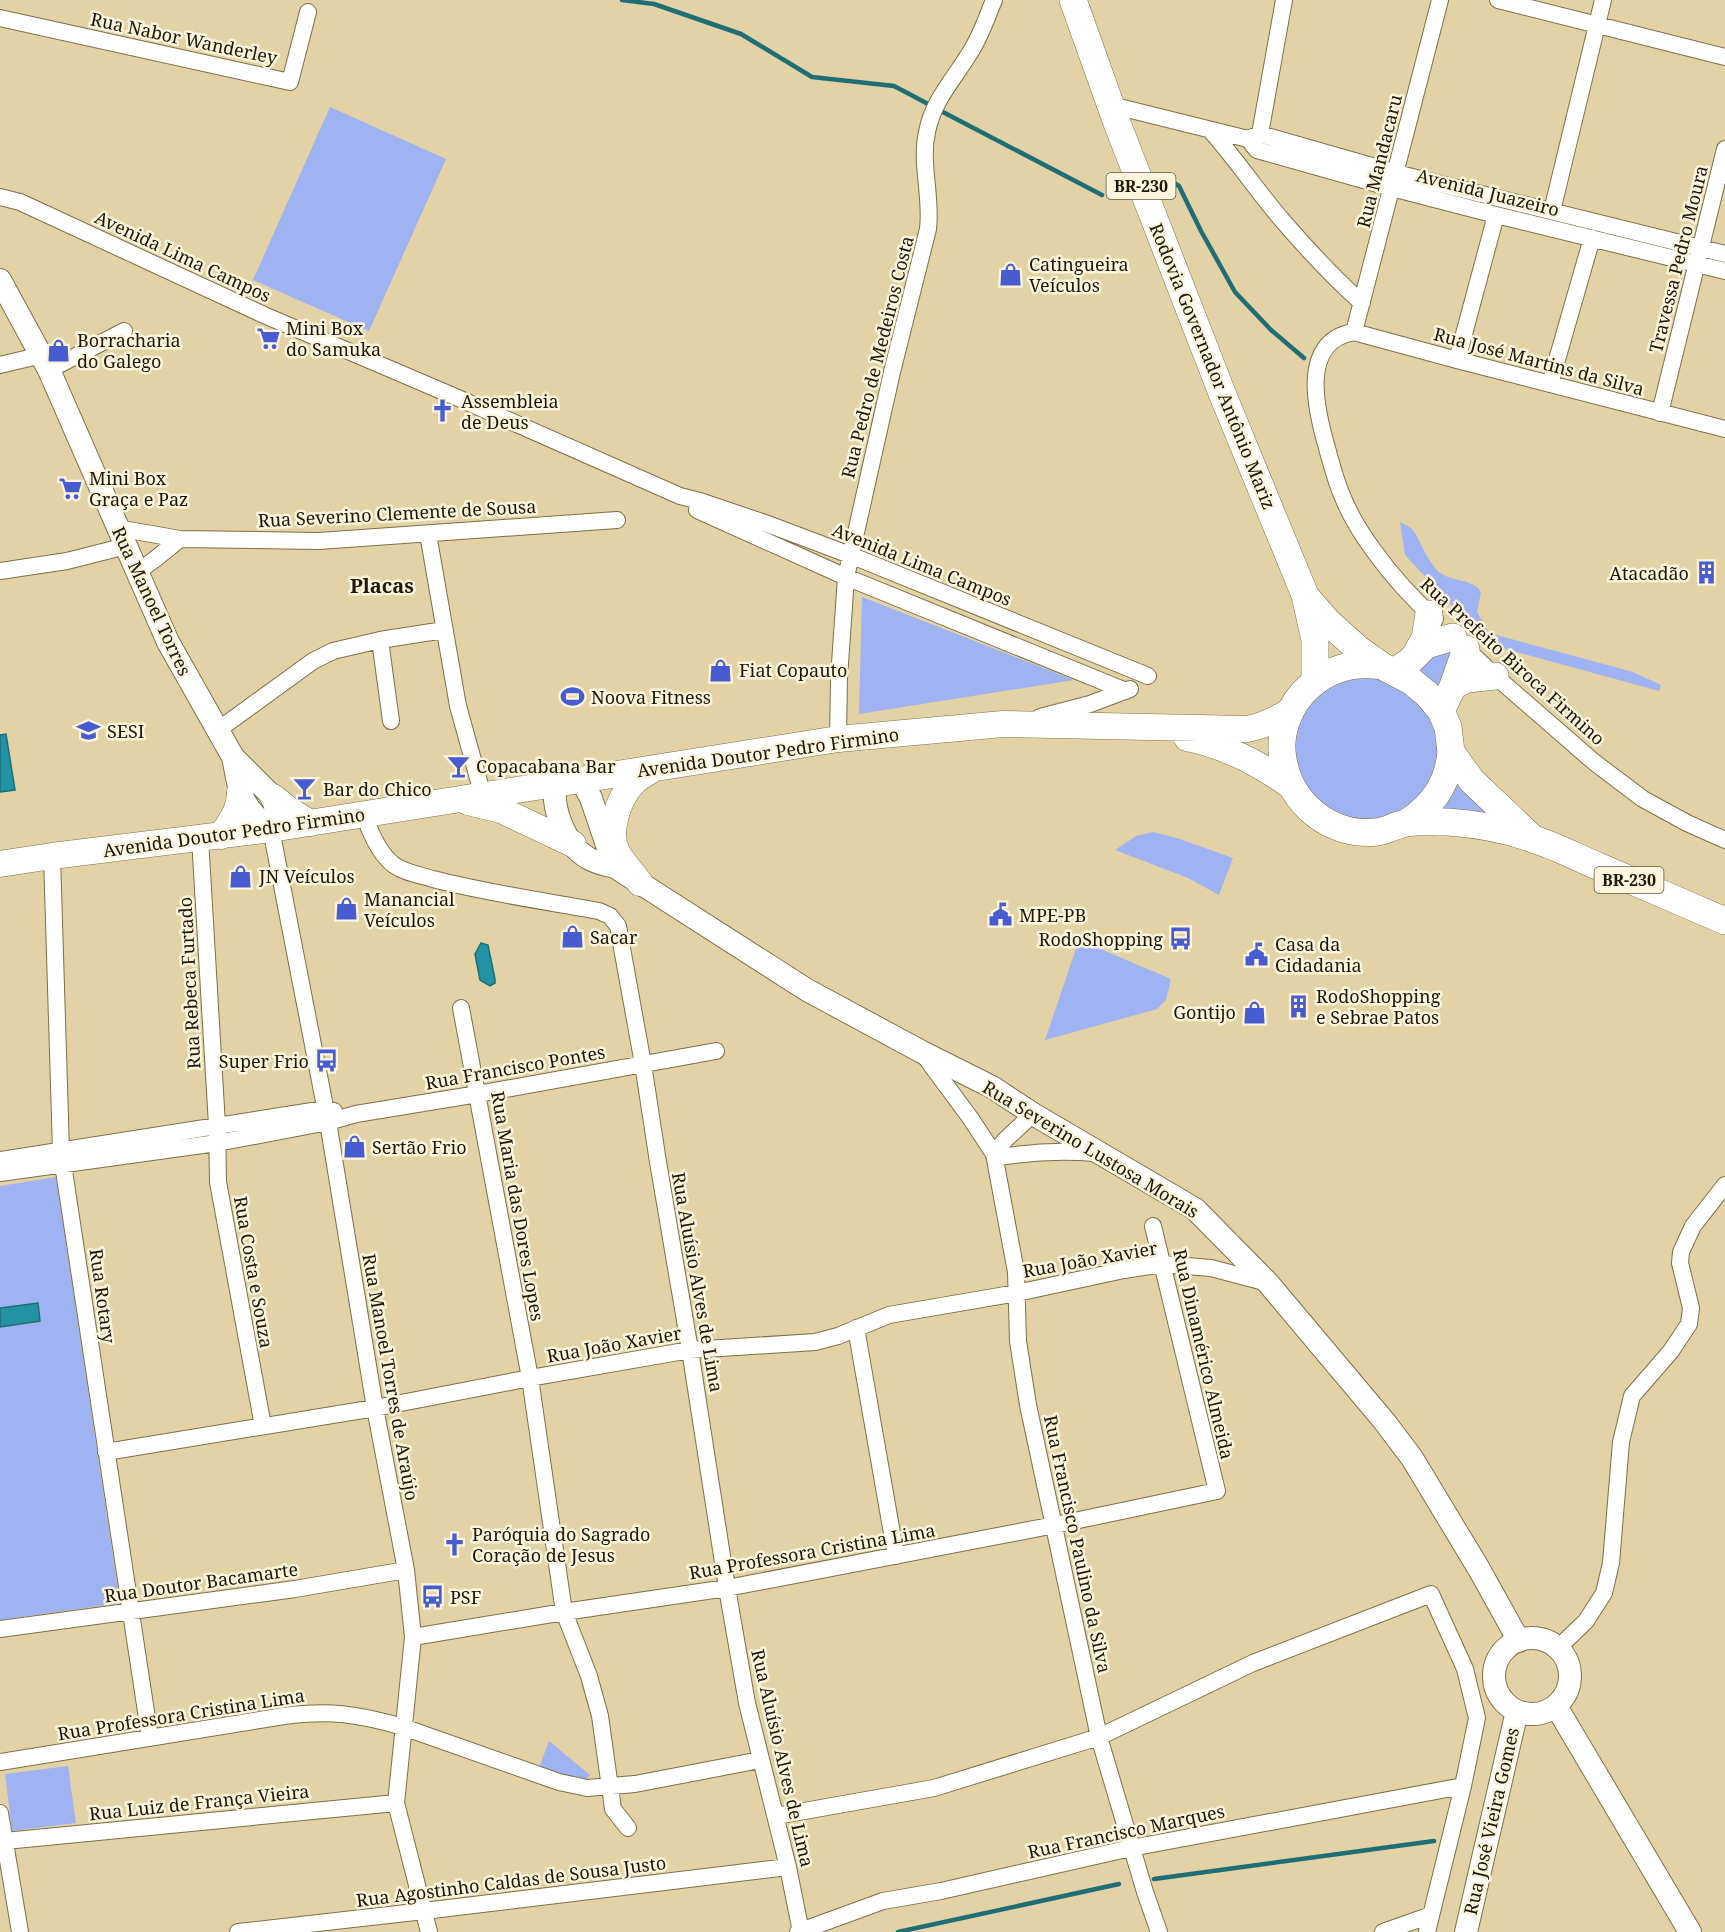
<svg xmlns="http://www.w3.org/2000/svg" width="1725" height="1932" font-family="'Noto Serif',serif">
  <rect width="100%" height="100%" fill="#e2d2a5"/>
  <path fill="#9fb2f1" d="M 330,107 L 446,159 L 369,331 L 253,280 Z
    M 1400,522 L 1411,528 L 1415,533 C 1422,545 1431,568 1442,574 C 1454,582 1473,579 1481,592 L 1477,612 L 1489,633 L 1633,672 L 1661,685 L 1659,691 L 1487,644 L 1405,555 Z
    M 862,597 L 1074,680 L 859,714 Z
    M 1445,650 L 1451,652 L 1440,695 L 1411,671 Z
    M 1375,673 L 1428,705 L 1441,743 L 1433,783 L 1405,813 L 1366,824 L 1310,800 L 1289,743 L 1303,705 L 1335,679 Z
    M 1456,773 L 1497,818 L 1432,816 Z
    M 1153,832 L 1177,838 L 1233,858 L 1219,895 L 1188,878 L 1115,850 L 1136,836 Z
    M 1079,940 L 1171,979 L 1166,1000 L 1157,1009 L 1045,1040 Z
    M 56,1177 L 120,1603 L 0,1620 L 0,1186 Z
    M 549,1741 L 590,1775 L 584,1781 L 539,1768 Z
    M 68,1766 L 76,1823 L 12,1831 L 5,1774 Z"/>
  <path fill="#2193a5" stroke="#206e75" stroke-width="1.5" d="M 6,734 L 15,790 L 0,792 L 0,735 Z
    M 481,943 L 488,945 L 495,979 L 495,983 L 490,986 L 480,980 L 475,954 Z
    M 38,1303 L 40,1321 L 0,1327 L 0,1308 Z"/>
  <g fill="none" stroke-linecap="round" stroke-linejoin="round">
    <path stroke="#206e75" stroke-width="4.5" d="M 622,0 L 654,4 L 741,34 L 812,77 L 894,86 L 932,106
      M 939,110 L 1102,195
      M 1163,176 L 1179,186 L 1201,231 L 1235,292 L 1271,330 L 1304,358
      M 1154,1879 L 1434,1841
      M 898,1932 L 1119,1884"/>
    <defs>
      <path id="minor" d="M 1498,0 L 1725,57
        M 0,18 L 290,82 L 308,12
        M 1111,105 L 1248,139 L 1257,150 L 1392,188 L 1496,215 L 1725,271
        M 1210,130 C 1236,159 1257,191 1282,220 C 1307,249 1334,278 1362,303
        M 1260,134 L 1284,0
        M 1248,139 L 1260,134 L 1396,173 L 1725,254
        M 0,197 L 20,202 L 264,315 L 458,398 L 680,496 L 700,501 L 765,523 L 850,555 L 1148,676
        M 1552,211 L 1603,0
        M 1354,332 L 1440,0
        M 1457,360 L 1496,215
        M 0,365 L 42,355
        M 49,370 L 124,331
        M 1550,384 L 1592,238
        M 1660,413 L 1725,149
        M 697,510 L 846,577 L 1126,691
        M 117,528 L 180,539 L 319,541 L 617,520
        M 428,534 L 458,706 L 483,796
        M 0,571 L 67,561 L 126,546
        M 137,572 L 154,560 L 180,539
        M 1435,619 C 1413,599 1392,576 1374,551 C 1363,536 1351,517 1344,500 C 1336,483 1332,466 1327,448 C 1316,410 1299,341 1354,332 L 1457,360 L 1725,429
        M 380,640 L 391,721
        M 1460,643 L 1495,676 L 1594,762 L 1643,799 L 1687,823 L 1725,840
        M 1040,717 L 1090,704 L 1130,689
        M 218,730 L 313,661 L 333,651 L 380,640 L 444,630
        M 838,739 L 839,678 L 846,577 L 892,372 L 928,229 C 932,197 920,163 927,132 C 933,100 955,78 971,51 C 981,35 987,17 994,0
        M 364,815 C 370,832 379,854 394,865 C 405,873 420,875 433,879 C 487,893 544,901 599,911 L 610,916 L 618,926 L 643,1064 L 658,1162 L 690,1350 L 727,1588 L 747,1703 L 788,1867 L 801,1932
        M 271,829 L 328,1122 L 375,1408 L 406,1570 L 413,1637 L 396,1803 L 429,1932
        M 200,838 L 217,1125 L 218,1182 L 263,1426
        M 52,856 L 61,1151 L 150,1738
        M 461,1008 L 530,1378 L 564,1612 L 589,1676 L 600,1716 L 613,1809 L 628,1828
        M 923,1054 L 971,1119 L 994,1154 L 1016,1272 L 1018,1341 L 1028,1405 L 1099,1737 L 1145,1892 L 1159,1932
        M 994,1154 L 1005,1140 L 1033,1114
        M 995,1158 C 1028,1152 1061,1150 1095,1153
        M 0,1160 L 325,1109 L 334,1111
        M 0,1173 L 217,1143 L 328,1122 L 356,1114 L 478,1094 L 716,1051
        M 856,1328 L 896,1556
        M 106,1452 L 375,1408 L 530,1378 L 690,1350 L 815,1342 L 838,1336 L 889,1315 L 1017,1293 L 1124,1270 L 1162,1264 L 1211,1268 L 1268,1283
        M 0,1629 L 295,1589 L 406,1570
        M 413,1637 L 564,1612 L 727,1588 L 1055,1525 L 1217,1491 L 1153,1226
        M 1558,1648 L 1586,1621 L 1604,1593 L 1611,1563 L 1621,1442 L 1632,1396 L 1671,1351 L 1689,1324 L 1691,1308 L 1680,1263 L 1681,1252 L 1693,1226 L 1725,1185
        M 0,1762 L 284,1716 C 330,1710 358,1714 403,1727 L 559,1782 L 587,1788 L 635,1784 L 760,1760
        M 0,1813 L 20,1932
        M 776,1816 L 934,1788 L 1099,1737 L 1253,1663 L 1431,1594 L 1465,1669 L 1477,1718 L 1463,1786 L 1427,1932
        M 5,1841 L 396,1803
        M 238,1932 L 424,1911 L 788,1867
        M 798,1932 L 883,1901 L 941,1891 L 1131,1848 L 1463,1786
        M 1383,1932 L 1431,1915"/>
      <path id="secondary" d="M 0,280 L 49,370 L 168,642 L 233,757 L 273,797 L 276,811 L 271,829 C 240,807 240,792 233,757
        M 581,780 L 591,798 L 611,857
        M 555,783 C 552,809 564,844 588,858 C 596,863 606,865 615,867 L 807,990 L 922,1052 L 992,1087 L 1033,1114 L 1195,1209 L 1268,1283 L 1384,1421 L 1412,1458 L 1479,1569 L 1519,1641
        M1494 1676a38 38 0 1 1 76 0a38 38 0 1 1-76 0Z
        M 1556,1706 L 1690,1932
        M 1466,1932 L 1517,1711"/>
      <path id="primary" d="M 1187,738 C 1226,746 1258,763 1291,786
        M 273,797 L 289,810 L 310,823
        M 468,802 L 501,810 L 573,844
        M 221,836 C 231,821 240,810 240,792
        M 0,864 L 52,856 L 271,829 L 838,739 L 1003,724 L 1247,729 C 1264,726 1276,720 1291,710
        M 640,883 C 633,873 623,863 617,852 C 607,832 618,798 634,782 C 639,777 647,773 653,769"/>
      <path id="trunk" d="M 1073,0 L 1117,123 L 1222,393 L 1305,595 L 1315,640 L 1315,681
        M 1308,599 L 1328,622 L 1358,649 L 1382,666 L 1411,681 L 1427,694 L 1441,711 L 1448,727 L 1451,752 L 1472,781 L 1530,836
        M 1416,654 L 1425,638 L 1429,614
        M 1382,666 C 1355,662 1330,668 1310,686 C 1290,703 1278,733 1283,759 C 1290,804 1331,837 1377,832 C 1387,831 1397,824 1407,823 C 1420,821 1435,822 1448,822 C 1477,824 1506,829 1533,839 C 1556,846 1578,858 1600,867 C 1642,885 1683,903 1725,921
        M 1395,671 L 1409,662 L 1426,645 L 1453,637
        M 1453,686 L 1467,679 L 1495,676
        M 1441,711 L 1453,686 L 1466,649
        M 1406,823 C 1433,806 1448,784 1451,752"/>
    </defs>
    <use href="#minor" stroke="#7e7045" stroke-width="18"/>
    <use href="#secondary" stroke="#7e7045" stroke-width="24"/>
    <use href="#primary" stroke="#7e7045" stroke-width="27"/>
    <use href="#trunk" stroke="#7e7045" stroke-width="28"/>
    <use href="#minor" stroke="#fff" stroke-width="16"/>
    <use href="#secondary" stroke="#fff" stroke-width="22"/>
    <use href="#primary" stroke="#fff" stroke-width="26"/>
    <use href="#trunk" stroke="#fff" stroke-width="27"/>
  </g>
  <defs>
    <symbol id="shop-bare" viewBox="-9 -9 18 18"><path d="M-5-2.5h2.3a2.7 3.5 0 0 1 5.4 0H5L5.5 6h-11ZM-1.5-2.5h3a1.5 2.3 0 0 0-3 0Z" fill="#475cd1" stroke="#fcf4dd" stroke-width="2.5" paint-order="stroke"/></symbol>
    <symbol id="supermarket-bare" viewBox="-9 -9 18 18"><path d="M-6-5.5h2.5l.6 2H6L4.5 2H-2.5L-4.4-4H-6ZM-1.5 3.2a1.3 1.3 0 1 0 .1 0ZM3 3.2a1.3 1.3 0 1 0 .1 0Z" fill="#475cd1" stroke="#fcf4dd" stroke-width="2.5" paint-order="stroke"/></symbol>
    <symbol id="church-bare" viewBox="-9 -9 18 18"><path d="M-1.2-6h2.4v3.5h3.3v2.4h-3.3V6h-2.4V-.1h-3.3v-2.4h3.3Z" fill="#475cd1" stroke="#fcf4dd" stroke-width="2.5" paint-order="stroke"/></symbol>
    <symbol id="building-bare" viewBox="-9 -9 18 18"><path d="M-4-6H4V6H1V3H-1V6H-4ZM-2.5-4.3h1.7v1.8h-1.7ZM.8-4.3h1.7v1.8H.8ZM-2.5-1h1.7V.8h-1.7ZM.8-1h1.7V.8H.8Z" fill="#475cd1" stroke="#fcf4dd" stroke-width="2.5" paint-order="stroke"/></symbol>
    <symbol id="stadium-bare" viewBox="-9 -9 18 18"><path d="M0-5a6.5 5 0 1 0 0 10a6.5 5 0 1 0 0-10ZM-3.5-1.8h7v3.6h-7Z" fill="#475cd1" stroke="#fcf4dd" stroke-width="2.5" paint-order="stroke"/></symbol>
    <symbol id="school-bare" viewBox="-9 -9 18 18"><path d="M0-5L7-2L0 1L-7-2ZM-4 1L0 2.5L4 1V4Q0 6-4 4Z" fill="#475cd1" stroke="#fcf4dd" stroke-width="2.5" paint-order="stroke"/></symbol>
    <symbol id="bar-bare" viewBox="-9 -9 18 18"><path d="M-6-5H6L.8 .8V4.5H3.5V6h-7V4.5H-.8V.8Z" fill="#475cd1" stroke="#fcf4dd" stroke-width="2.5" paint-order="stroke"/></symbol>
    <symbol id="civic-bare" viewBox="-9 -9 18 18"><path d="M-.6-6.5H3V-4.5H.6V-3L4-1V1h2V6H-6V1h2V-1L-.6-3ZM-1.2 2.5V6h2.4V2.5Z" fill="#475cd1" stroke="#fcf4dd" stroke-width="2.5" paint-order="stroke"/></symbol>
    <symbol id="bus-bare" viewBox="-9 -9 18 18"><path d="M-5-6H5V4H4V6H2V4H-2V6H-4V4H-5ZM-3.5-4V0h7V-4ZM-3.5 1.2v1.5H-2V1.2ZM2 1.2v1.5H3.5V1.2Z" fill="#475cd1" stroke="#fcf4dd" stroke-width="2.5" paint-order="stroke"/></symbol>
  </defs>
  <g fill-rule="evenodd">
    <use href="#shop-bare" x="994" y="258" width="33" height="33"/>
    <use href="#supermarket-bare" x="252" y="322" width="33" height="33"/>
    <use href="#shop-bare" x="42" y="334" width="33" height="33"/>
    <use href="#church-bare" x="426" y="394" width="33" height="33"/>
    <use href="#supermarket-bare" x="54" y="472" width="33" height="33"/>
    <use href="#building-bare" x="1690" y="556" width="33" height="33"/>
    <use href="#shop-bare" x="704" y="654" width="33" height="33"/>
    <use href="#stadium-bare" x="556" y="680" width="33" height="33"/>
    <use href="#school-bare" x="72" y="714" width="33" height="33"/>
    <use href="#bar-bare" x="442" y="750" width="33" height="33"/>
    <use href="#bar-bare" x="288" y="772" width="33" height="33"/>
    <use href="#shop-bare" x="224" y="860" width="33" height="33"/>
    <use href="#shop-bare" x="330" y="892" width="33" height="33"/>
    <use href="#civic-bare" x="984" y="898" width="33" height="33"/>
    <use href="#shop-bare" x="556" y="920" width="33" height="33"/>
    <use href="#bus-bare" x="1164" y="922" width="33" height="33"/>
    <use href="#civic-bare" x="1240" y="938" width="33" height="33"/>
    <use href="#building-bare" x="1282" y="990" width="33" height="33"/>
    <use href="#shop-bare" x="1238" y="996" width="33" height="33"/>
    <use href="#bus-bare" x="310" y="1044" width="33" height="33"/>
    <use href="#shop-bare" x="338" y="1130" width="33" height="33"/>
    <use href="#church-bare" x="438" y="1528" width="33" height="33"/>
    <use href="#bus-bare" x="416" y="1580" width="33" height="33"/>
  </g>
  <g text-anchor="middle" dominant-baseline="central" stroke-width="5" stroke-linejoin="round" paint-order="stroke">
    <g fill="#fcf4dd" stroke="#605946" stroke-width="1.5">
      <rect x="1106.5" y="173" width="69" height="26" rx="4.5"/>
      <rect x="1594.5" y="867" width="69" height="26" rx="4.5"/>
    </g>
    <g font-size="16" font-weight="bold" fill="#1d1706">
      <text x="1141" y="186">BR-230</text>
      <text x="1629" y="880">BR-230</text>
    </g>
    <g font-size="18" fill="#1d1706" stroke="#fcf4dd">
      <text transform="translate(184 38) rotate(12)">Rua Nabor Wanderley</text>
      <text transform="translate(1379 161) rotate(-76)">Rua Mandacaru</text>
      <text transform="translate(1488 192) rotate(14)">Avenida Juazeiro</text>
      <text transform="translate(183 256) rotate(25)">Avenida Lima Campos</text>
      <text transform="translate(1678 259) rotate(-76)">Travessa Pedro Moura</text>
      <text transform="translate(877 357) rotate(-76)">Rua Pedro de Medeiros Costa</text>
      <text transform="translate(1539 361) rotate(15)">Rua José Martins da Silva</text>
      <text transform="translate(1213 366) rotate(68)">Rodovia Governador Antônio Mariz</text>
      <text transform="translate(397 513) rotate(-3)">Rua Severino Clemente de Sousa</text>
      <text transform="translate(922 564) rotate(22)">Avenida Lima Campos</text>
      <text transform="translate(152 601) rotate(65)">Rua Manoel Torres</text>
      <text transform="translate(1513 661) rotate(42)">Rua Prefeito Biroca Firmino</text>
      <text transform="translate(768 752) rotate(-8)">Avenida Doutor Pedro Firmino</text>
      <text transform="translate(234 832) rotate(-8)">Avenida Doutor Pedro Firmino</text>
      <text transform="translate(189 983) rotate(-93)">Rua Rebeca Furtado</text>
      <text transform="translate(515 1067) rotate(-10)">Rua Francisco Pontes</text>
      <text transform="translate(1091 1149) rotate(31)">Rua Severino Lustosa Morais</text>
      <text transform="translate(518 1206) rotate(80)">Rua Maria das Dores Lopes</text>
      <text transform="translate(1090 1259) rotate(-10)">Rua João Xavier</text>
      <text transform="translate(254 1272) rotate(80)">Rua Costa e Souza</text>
      <text transform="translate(698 1282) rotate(80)">Rua Aluísio Alves de Lima</text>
      <text transform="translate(103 1296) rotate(82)">Rua Rotary</text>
      <text transform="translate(614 1344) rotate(-10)">Rua João Xavier</text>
      <text transform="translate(1204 1354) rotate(77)">Rua Dinamérico Almeida</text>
      <text transform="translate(391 1377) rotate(80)">Rua Manoel Torres de Araújo</text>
      <text transform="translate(1078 1544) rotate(78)">Rua Francisco Paulino da Silva</text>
      <text transform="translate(812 1551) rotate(-10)">Rua Professora Cristina Lima</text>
      <text transform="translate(201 1582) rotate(-8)">Rua Doutor Bacamarte</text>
      <text transform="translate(181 1714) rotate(-9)">Rua Professora Cristina Lima</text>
      <text transform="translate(783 1758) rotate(77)">Rua Aluísio Alves de Lima</text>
      <text transform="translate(199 1802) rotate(-6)">Rua Luiz de França Vieira</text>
      <text transform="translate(1491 1821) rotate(-77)">Rua José Vieira Gomes</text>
      <text transform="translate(1126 1831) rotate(-12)">Rua Francisco Marques</text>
      <text transform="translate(511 1881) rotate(-7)">Rua Agostinho Caldas de Sousa Justo</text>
    </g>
    <g font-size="18" fill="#1d1706" stroke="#fcf4dd" text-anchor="start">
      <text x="1029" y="264">Catingueira<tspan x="1029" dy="21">Veículos</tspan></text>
      <text x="286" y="328">Mini Box<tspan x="286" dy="21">do Samuka</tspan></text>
      <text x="77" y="340">Borracharia<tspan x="77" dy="21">do Galego</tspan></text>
      <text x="461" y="401">Assembleia<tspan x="461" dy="21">de Deus</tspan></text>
      <text x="89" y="478">Mini Box<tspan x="89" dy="21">Graça e Paz</tspan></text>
      <text x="1689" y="573" text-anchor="end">Atacadão</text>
      <text x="739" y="670">Fiat Copauto</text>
      <text x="591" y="697">Noova Fitness</text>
      <text x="107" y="731">SESI</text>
      <text x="476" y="766">Copacabana Bar</text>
      <text x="323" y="789">Bar do Chico</text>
      <text x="259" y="876">JN Veículos</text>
      <text x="364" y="899">Manancial<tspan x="364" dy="21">Veículos</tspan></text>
      <text x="1019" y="915">MPE-PB</text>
      <text x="590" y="937">Sacar</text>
      <text x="1163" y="939" text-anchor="end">RodoShopping</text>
      <text x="1275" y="944">Casa da<tspan x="1275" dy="21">Cidadania</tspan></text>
      <text x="1316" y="996">RodoShopping<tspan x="1316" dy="21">e Sebrae Patos</tspan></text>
      <text x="1236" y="1012" text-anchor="end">Gontijo</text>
      <text x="309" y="1061" text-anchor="end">Super Frio</text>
      <text x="372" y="1147">Sertão Frio</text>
      <text x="472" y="1534">Paróquia do Sagrado<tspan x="472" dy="21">Coração de Jesus</tspan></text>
      <text x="450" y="1597">PSF</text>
    </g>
    <g font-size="20" font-weight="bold" fill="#1d1706" stroke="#fcf4dd">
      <text x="382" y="585">Placas</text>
    </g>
  </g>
</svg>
